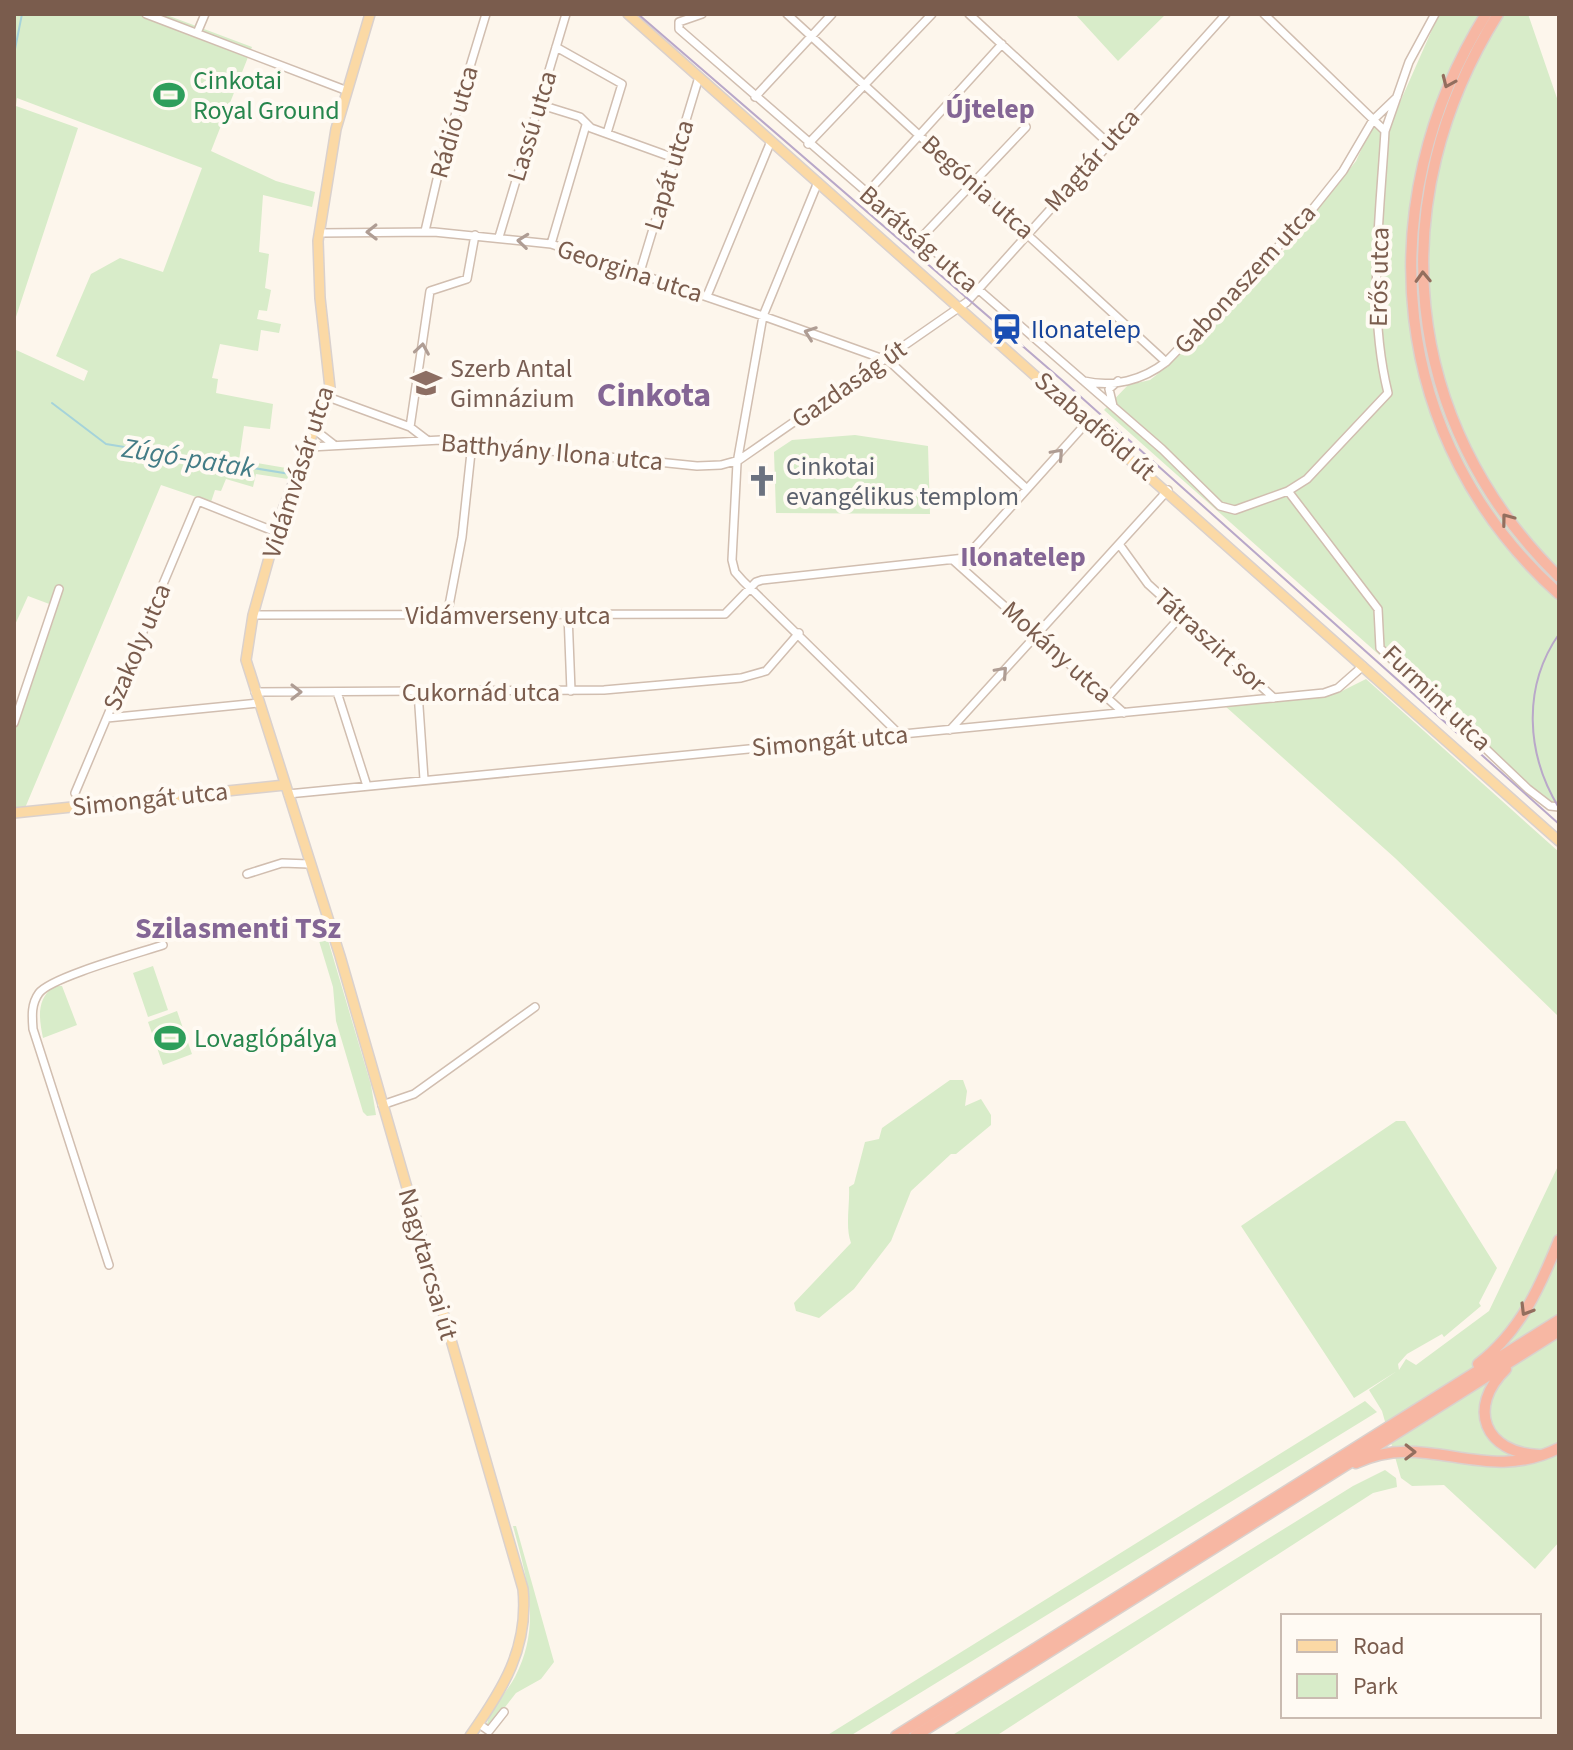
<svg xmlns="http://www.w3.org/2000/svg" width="1573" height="1750" font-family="'Source Sans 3',sans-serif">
  <rect width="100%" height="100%" fill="#fdf6ec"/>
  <path fill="#d8ecc9" d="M 14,14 L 164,14 L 252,47 L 211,151 L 276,181 L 315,192 L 312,207 L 263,195 L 259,252 L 269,254 L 265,288 L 271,290 L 267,311 L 259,310 L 257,319 L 281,324 L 279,333 L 261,330 L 258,351 L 220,344 L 212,378 L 218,379 L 216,393 L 273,404 L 270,429 L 244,426 L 239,460 L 292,469 L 288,479 L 256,474 L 253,487 L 226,479 L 221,491 L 215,490 L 211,502 L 161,485 L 25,808 L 14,809 L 14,725 L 54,619 L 52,605 L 28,596 L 14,627 L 14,349 L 84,381 L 88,371 L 56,356 L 91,274 L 120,258 L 163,272 L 202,168 L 17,98 L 16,106 L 78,128 L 14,323 Z
    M 1075,14 L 1166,14 L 1118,61 Z
    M 1439,14 L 1528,14 L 1559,104 L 1559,810 L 1556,811 L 1461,733 L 1412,684 L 1104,410 L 1128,385 L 1150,380 L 1169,365 L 1194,341 L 1230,297 L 1287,248 L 1356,161 L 1375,120 L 1389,127 Z
    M 855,435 L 928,446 L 930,514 L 776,513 L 774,452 L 792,440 Z
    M 1366,679 L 1559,852 L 1558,1016 L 1395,858 L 1225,706 L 1338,693 Z
    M 325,930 L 371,1085 L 376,1115 L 367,1116 L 363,1112 L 336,1021 L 333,987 L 316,931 Z
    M 153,966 L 168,1010 L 148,1017 L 133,973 Z
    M 54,986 L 62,986 L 77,1025 L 43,1038 C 39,1018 36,1000 54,986 Z
    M 177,1011 L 192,1054 L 163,1065 L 148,1022 Z
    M 950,1080 L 963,1080 L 967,1091 L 965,1106 L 981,1099 L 991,1115 L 991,1125 L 956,1154 L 951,1154 L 911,1191 L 891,1241 L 854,1289 L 819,1318 L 796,1311 L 794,1303 L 851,1243 C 845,1227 850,1205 849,1187 L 854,1184 L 865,1142 L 879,1139 L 882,1128 Z
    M 1396,1121 L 1405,1121 L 1497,1268 L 1479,1303 L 1481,1306 L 1444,1337 L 1442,1334 L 1407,1354 L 1398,1364 L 1399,1370 L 1406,1359 L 1416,1365 L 1489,1311 L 1559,1164 L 1559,1542 L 1535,1569 L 1444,1485 L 1412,1486 L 1401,1478 L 1382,1411 L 1369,1390 L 1397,1371 L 1354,1398 L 1241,1226 Z
    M 1365,1401 L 1377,1412 L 850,1736 L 826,1736 Z
    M 1385,1470 L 1396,1478 L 1397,1487 L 1373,1493 L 996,1736 L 951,1736 L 1353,1486 Z
    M 513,1526 L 516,1526 L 554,1662 L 541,1679 L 516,1693 L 491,1725 L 487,1724 C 490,1709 507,1692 515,1677 C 542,1625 527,1579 513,1526 Z"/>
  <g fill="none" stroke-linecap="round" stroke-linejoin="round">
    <path stroke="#a5d3da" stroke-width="2" d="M 14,54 L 22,14
      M 52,403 L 106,444 L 290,474"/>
    <defs>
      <path id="minor" d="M 146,14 L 345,90
        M 702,14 L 679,22 L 679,29 L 1162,449 L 1220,506 L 1235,510 L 1288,491 L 1307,479 L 1388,393 C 1367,308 1380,217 1385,131 L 1264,14
        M 787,14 L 1166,362
        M 969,14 L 1107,142
        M 197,33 L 205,14
        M 556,47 L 622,84 L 607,133
        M 755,97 L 832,14
        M 538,104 L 580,117 L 591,128 L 674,158
        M 1385,131 L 1409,62 L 1435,14
        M 808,144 L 932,14
        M 818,182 L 763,316 L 737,463 L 732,560 L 735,572 L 743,581 L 898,733
        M 866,194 L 1002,44
        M 425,231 L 441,162 L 486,14
        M 319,233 L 434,232 L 551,244 L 763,316 L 889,361 L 1027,489
        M 499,237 L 566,14
        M 919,240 L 1026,127
        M 551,244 L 586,125
        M 640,272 L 699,77
        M 707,296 L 771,141
        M 1084,381 C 1113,388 1143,380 1166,362 L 1303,221 L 1343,171 L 1373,120 L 1397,97
        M 328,397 L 410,427 L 427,440
        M 1113,406 L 1109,389 L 1118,381
        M 410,427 L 430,291 L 467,279 L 475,235
        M 315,430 L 333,444
        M 310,447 L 441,440 L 697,466 L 721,465 L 739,460 L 967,302 L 1226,14
        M 1288,491 L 1378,609 L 1380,648 L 1528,789 L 1550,806 L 1559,807
        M 1119,544 L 1148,584 L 1274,698
        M 954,561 L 1124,713
        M 568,614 L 571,691
        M 253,615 L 725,614 L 756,582 L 762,580 L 965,558 L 1089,420
        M 447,616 L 462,537 L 472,443
        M 255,692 L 604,690 L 741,678 L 766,671 L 799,633
        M 337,692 L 367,786
        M 418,692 L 424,779
        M 1108,697 L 1182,615
        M 107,718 L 258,703
        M 14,723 L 59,589
        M 950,730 L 1168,490
        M 75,793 L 198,501 L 276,532
        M 288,794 L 1324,693 L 1338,688 L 1363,666
        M 247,874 L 282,863 L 309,864
        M 382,1105 L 414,1094 L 535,1007
        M 109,1265 L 33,1029 C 32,1016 31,1004 39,993 C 51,977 139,953 163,945
        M 479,1724 L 489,1731 L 504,1712"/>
      <path id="major" d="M 370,14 L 336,129 L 318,241 L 320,298 L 330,388 L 281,515 L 253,615 L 246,660 L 340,956 L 523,1589 C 529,1648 503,1689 470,1736
        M 628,14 L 1559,841
        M 14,813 L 285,785"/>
      <path id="highway" d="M 1486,14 C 1367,204 1389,442 1559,594
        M 1498,14 C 1381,200 1401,422 1559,577
        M 1478,1364 C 1520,1332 1540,1287 1559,1240
        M 1506,1369 C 1466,1408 1485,1453 1539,1455
        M 1356,1463 C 1427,1429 1483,1486 1559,1448
        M 896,1736 L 1559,1320
        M 915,1736 L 1559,1331"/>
    </defs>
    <use href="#minor" stroke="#d1beb0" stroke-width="10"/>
    <use href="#major" stroke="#dad1cd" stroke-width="12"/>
    <use href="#highway" stroke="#dad1cd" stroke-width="13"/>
    <use href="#minor" stroke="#fff" stroke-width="7"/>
    <use href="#major" stroke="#fbd9a5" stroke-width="9"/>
    <use href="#highway" stroke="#f7b7a3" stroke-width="10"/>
    <path stroke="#b9a8c9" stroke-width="2" d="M 638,14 L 1063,381 L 1559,824
      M 1559,634 C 1522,687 1526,754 1559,808"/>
  </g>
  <defs><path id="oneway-chevron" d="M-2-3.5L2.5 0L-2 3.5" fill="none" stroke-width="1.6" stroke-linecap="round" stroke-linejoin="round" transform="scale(2)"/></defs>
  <g stroke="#936e5e">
    <use href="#oneway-chevron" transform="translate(1448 82) rotate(114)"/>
    <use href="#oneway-chevron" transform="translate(1423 277) rotate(-92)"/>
    <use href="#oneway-chevron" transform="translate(1507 519) rotate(-127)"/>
    <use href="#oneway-chevron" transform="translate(1526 1310) rotate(121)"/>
    <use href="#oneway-chevron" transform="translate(1410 1452) rotate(1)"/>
  </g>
  <g stroke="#af9d94">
    <use href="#oneway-chevron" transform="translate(372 232) rotate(179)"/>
    <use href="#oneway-chevron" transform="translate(523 241) rotate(-174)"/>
    <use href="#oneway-chevron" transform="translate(810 333) rotate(-160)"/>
    <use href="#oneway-chevron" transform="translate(422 349) rotate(-81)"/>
    <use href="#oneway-chevron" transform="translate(1058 454) rotate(-48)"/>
    <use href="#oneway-chevron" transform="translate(1002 672) rotate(-48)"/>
    <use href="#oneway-chevron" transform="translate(296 692)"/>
  </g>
  <defs>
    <symbol id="stadium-bare" viewBox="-9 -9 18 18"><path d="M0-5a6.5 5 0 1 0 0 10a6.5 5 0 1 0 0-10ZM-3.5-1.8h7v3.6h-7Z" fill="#2e9e5b" stroke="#fffaf3" stroke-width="2.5" paint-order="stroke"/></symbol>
    <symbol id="station-bare" viewBox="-9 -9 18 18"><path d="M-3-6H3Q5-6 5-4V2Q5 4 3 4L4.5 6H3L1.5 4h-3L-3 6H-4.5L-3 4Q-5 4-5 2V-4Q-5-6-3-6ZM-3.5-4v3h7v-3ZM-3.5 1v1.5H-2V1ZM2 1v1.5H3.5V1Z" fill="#1a4fb4" stroke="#fffaf3" stroke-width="2.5" paint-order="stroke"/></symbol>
    <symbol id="school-bare" viewBox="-9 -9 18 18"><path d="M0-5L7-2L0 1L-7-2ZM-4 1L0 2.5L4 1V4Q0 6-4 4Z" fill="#8d6e63" stroke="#fffaf3" stroke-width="2.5" paint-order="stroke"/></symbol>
    <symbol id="church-bare" viewBox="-9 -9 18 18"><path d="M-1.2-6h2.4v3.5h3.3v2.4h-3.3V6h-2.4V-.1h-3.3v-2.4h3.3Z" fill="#6b7280" stroke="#fffaf3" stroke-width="2.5" paint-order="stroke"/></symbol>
  </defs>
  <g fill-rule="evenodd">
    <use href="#stadium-bare" x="147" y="73" width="44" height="44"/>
    <use href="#station-bare" x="985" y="307" width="44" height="44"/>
    <use href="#school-bare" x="404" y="361" width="44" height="44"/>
    <use href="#church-bare" x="740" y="459" width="44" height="44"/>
    <use href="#stadium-bare" x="148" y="1016" width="44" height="44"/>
  </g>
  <g text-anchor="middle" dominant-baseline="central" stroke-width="8" stroke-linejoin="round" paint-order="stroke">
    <g font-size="26" fill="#27864d" stroke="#fffaf3" text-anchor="start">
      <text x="193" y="80">Cinkotai<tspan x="193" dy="30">Royal Ground</tspan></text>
      <text x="194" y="1038">Lovaglópálya</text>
    </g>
    <g font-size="26" fill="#7a5c4d" stroke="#fffaf3">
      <text transform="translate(454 122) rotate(-74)">Rádió utca</text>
      <text transform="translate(532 126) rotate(-73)">Lassú utca</text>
      <text transform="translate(1092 160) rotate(-48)">Magtár utca</text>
      <text transform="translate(669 175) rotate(-73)">Lapát utca</text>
      <text transform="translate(978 187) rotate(42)">Begónia utca</text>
      <text transform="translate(919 239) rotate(41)">Barátság utca</text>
      <text transform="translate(630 271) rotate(18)">Georgina utca</text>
      <text transform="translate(1379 277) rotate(-89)">Erős utca</text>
      <text transform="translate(1245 279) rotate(-47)">Gabonaszem utca</text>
      <text transform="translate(849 384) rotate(-35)">Gazdaság út</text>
      <text transform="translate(1095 426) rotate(41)">Szabadföld út</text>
      <text transform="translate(552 452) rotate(5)">Batthyány Ilona utca</text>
      <text transform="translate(298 472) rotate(-72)">Vidámvásár utca</text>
      <text x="508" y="615">Vidámverseny utca</text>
      <text transform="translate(1210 640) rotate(42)">Tátraszirt sor</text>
      <text transform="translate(137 647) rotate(-67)">Szakoly utca</text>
      <text transform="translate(1057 652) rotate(42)">Mokány utca</text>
      <text x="481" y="692">Cukornád utca</text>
      <text transform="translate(1437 698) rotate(44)">Furmint utca</text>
      <text transform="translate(830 741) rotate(-5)">Simongát utca</text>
      <text transform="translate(150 799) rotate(-6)">Simongát utca</text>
      <text transform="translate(428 1264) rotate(74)">Nagytarcsai út</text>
    </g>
    <g font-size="26" fill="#164399" stroke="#fffaf3" text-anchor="start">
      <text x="1031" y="329">Ilonatelep</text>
    </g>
    <g font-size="26" fill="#785e54" stroke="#fffaf3" text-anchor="start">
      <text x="450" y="368">Szerb Antal<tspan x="450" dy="30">Gimnázium</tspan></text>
    </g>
    <g font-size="26" fill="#5b616d" stroke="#fffaf3" text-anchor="start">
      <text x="786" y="466">Cinkotai<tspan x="786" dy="30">evangélikus templom</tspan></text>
    </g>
    <g font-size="28" font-weight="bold" fill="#846695" stroke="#fffaf3">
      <text x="990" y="109">Újtelep</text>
      <text x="1023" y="557">Ilonatelep</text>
    </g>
    <g font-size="28" font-style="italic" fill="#437c86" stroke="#fffaf3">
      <text transform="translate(188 458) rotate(9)">Zúgó-patak</text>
    </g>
    <g font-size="30" font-weight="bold" fill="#846695" stroke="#fffaf3">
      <text x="238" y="928">Szilasmenti TSz</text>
    </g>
    <g font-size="34" font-weight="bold" fill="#846695" stroke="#fffaf3">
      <text x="654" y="395">Cinkota</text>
    </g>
  </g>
  <rect width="1573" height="1750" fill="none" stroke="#7a5c4d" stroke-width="32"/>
  <rect x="1281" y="1614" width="260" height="104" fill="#fffaf3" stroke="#cabbb1" stroke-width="2"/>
  <rect x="1297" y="1640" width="40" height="12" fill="#fbd9a5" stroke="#cabbb1" stroke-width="2"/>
  <text x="1353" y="1654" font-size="24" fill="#7a5c4d">Road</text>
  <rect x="1297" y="1674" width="40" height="24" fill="#d8ecc9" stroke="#cabbb1" stroke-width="2"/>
  <text x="1353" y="1694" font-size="24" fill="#7a5c4d">Park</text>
</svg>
